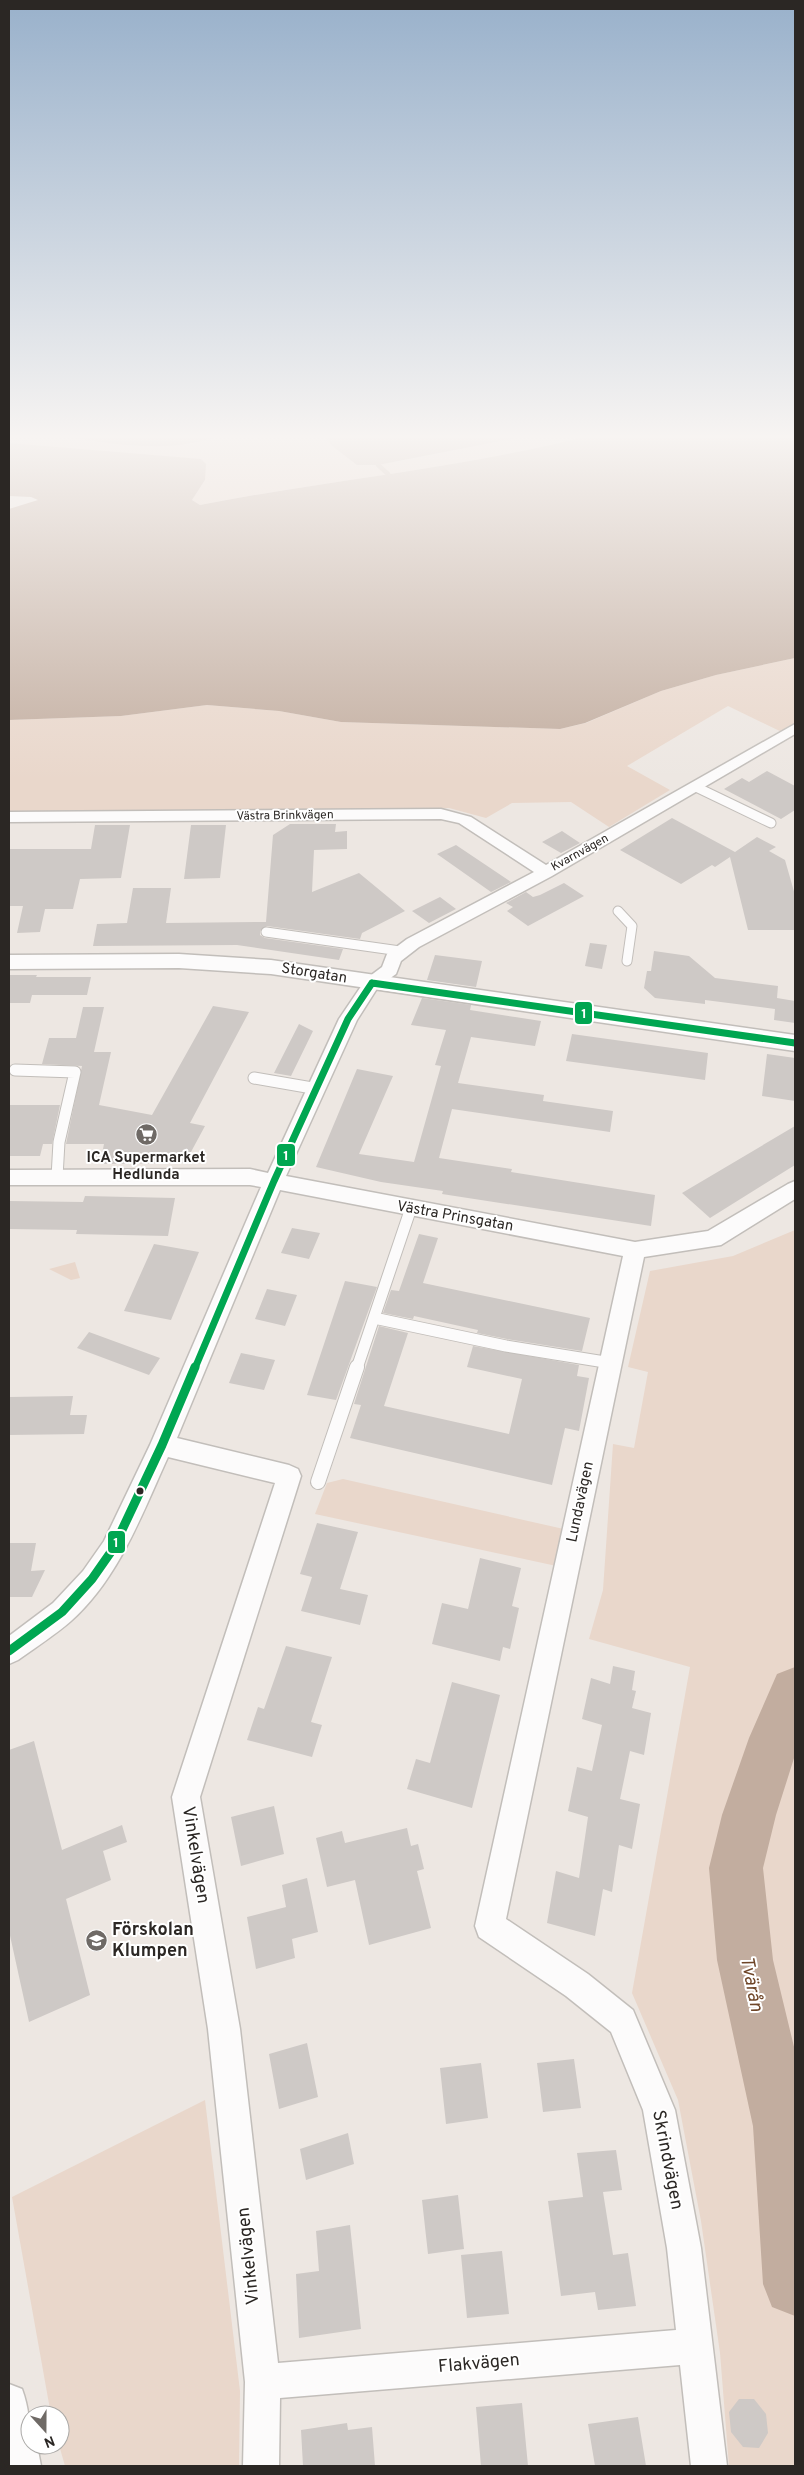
<svg xmlns="http://www.w3.org/2000/svg" width="804" height="2475" font-family="Overpass,sans-serif">
  <rect width="100%" height="100%" fill="#ede7e2"/>
  <path fill="#e9d7cb" d="M 9,433 L 43,433 L 175,445 L 191,444 L 229,433 L 323,433 L 331,445 L 395,462 L 542,433 L 599,433 C 468,468 332,479 200,505 L 192,500 L 205,480 L 118,453 L 9,443 Z
    M 795,658 L 795,728 L 786,734 L 728,706 L 627,766 L 670,790 L 609,827 L 571,802 L 512,803 L 486,818 L 449,808 L 362,811 L 9,814 L 9,720 L 121,716 L 207,705 L 279,711 L 341,722 L 560,729 L 586,723 L 661,691 L 716,675 Z
    M 795,1230 L 795,2466 L 729,2466 L 720,2353 L 701,2221 L 678,2100 L 632,1993 L 690,1667 L 589,1639 L 603,1590 L 613,1444 L 634,1448 L 648,1372 L 628,1367 L 650,1271 L 733,1256 Z
    M 75,1262 L 80,1278 L 71,1280 L 49,1269 Z
    M 343,1479 L 568,1530 L 561,1567 L 315,1514 L 327,1483 Z
    M 205,2100 L 240,2391 L 239,2466 L 65,2466 L 59,2445 L 60,2415 L 51,2415 L 12,2197 Z"/>
  <path fill="#c2ad9f" d="M 43,433 L 229,433 C 217,437 205,441 192,443 C 147,452 88,440 43,433 Z
    M 323,433 L 542,433 L 378,465 L 357,465 L 331,445 Z
    M 599,433 L 795,433 L 795,658 L 716,675 L 661,691 L 585,723 L 560,729 L 341,722 L 279,711 L 207,705 L 121,716 L 9,720 L 9,509 L 38,500 L 31,497 L 9,496 L 9,443 L 201,459 L 206,464 L 205,480 L 192,500 L 200,505 C 332,479 468,468 599,433 Z"/>
  <g fill="none" stroke-linecap="round" stroke-linejoin="round">
    <path stroke="#c2ad9f" stroke-width="4.5" d="M 585,433 L 589,436
      M 378,465 L 388,474"/>
    <path fill="#c2ad9f" fill-rule="evenodd" d="M 795,1667 L 795,1755 L 776,1815 L 763,1868 L 773,1960 L 795,2051 L 795,2316 L 772,2307 L 763,2284 L 753,2126 L 717,1960 L 709,1868 L 722,1815 L 749,1738 L 777,1674 Z"/>
  </g>
  <path fill="#cec9c6" d="M 767,771 L 795,786 L 795,810 L 781,819 L 724,789 L 742,778 L 749,782 Z
    M 672,818 L 735,852 L 757,837 L 776,847 L 769,851 L 785,860 L 795,895 L 795,930 L 748,930 L 730,857 L 715,867 L 712,865 L 681,884 L 620,850 Z
    M 290,824 L 336,824 L 335,832 L 347,831 L 347,849 L 314,850 L 312,892 L 359,873 L 405,911 L 362,933 L 360,939 L 267,926 L 260,931 L 260,935 L 265,938 L 343,949 L 339,960 L 237,945 L 93,946 L 97,924 L 127,923 L 133,888 L 171,888 L 166,923 L 266,922 L 273,835 Z
    M 95,825 L 130,825 L 121,878 L 80,879 L 73,909 L 45,909 L 40,932 L 17,933 L 23,906 L 9,906 L 9,849 L 91,849 Z
    M 191,825 L 226,825 L 220,878 L 184,879 Z
    M 562,831 L 580,843 L 561,853 L 542,842 Z
    M 456,845 L 511,882 L 491,892 L 437,854 Z
    M 564,883 L 584,896 L 528,926 L 507,911 L 513,907 L 506,903 L 526,892 L 533,897 L 540,895 Z
    M 440,897 L 456,909 L 429,923 L 412,911 Z
    M 590,943 L 607,945 L 602,969 L 585,966 Z
    M 654,951 L 689,956 L 715,978 L 778,986 L 777,998 L 795,1001 L 795,1023 L 774,1020 L 775,1009 L 705,1000 L 705,1004 L 655,998 L 644,988 L 647,971 L 651,971 Z
    M 435,955 L 482,961 L 476,987 L 427,980 Z
    M 9,975 L 37,975 L 36,977 L 91,977 L 87,995 L 32,995 L 30,1003 L 9,1003 Z
    M 422,998 L 471,1005 L 470,1010 L 541,1021 L 535,1046 L 471,1037 L 458,1083 L 544,1095 L 543,1101 L 613,1111 L 610,1132 L 452,1109 L 439,1158 L 512,1169 L 511,1172 L 655,1195 L 651,1226 L 442,1194 L 443,1191 L 381,1182 L 316,1167 L 357,1069 L 393,1076 L 359,1154 L 414,1162 L 441,1066 L 435,1065 L 446,1030 L 411,1025 Z
    M 213,1006 L 249,1012 L 190,1123 L 205,1126 L 185,1163 L 100,1164 L 104,1144 L 66,1144 L 82,1066 L 42,1064 L 49,1038 L 76,1038 L 83,1007 L 104,1007 L 94,1052 L 111,1052 L 99,1105 L 152,1115 Z
    M 299,1024 L 313,1031 L 291,1076 L 274,1073 Z
    M 572,1034 L 708,1053 L 705,1080 L 566,1061 Z
    M 767,1054 L 795,1058 L 795,1101 L 762,1096 Z
    M 9,1105 L 60,1105 L 52,1144 L 43,1144 L 40,1156 L 9,1156 Z
    M 795,1126 L 795,1165 L 710,1218 L 682,1193 Z
    M 85,1196 L 175,1198 L 168,1236 L 76,1234 L 77,1230 L 9,1229 L 9,1201 L 83,1202 Z
    M 292,1228 L 320,1233 L 309,1259 L 281,1253 Z
    M 419,1234 L 438,1238 L 423,1283 L 590,1318 L 582,1351 L 507,1339 L 477,1333 L 478,1330 L 414,1316 L 413,1319 L 383,1313 L 391,1290 L 399,1291 Z
    M 154,1244 L 199,1252 L 171,1320 L 124,1311 Z
    M 345,1281 L 377,1287 L 336,1400 L 307,1395 Z
    M 267,1289 L 297,1295 L 285,1326 L 255,1319 Z
    M 379,1326 L 408,1333 L 384,1406 L 509,1434 L 522,1379 L 467,1367 L 473,1346 L 579,1365 L 577,1376 L 589,1378 L 579,1431 L 565,1428 L 552,1485 L 350,1438 L 361,1405 L 354,1404 Z
    M 89,1332 L 160,1358 L 149,1375 L 77,1348 Z
    M 241,1353 L 275,1360 L 264,1390 L 229,1383 Z
    M 73,1396 L 70,1415 L 87,1415 L 84,1434 L 9,1435 L 9,1397 Z
    M 317,1523 L 358,1532 L 340,1589 L 368,1595 L 360,1625 L 301,1611 L 312,1577 L 300,1574 Z
    M 9,1543 L 36,1543 L 31,1571 L 45,1570 L 32,1597 L 9,1597 Z
    M 480,1558 L 521,1568 L 512,1606 L 519,1608 L 510,1649 L 503,1647 L 500,1661 L 432,1644 L 442,1603 L 468,1609 Z
    M 286,1646 L 332,1657 L 311,1722 L 322,1725 L 312,1757 L 247,1740 L 258,1707 L 264,1709 Z
    M 613,1666 L 635,1671 L 632,1690 L 636,1691 L 632,1708 L 651,1713 L 644,1755 L 630,1751 L 620,1799 L 640,1804 L 632,1849 L 619,1845 L 612,1892 L 603,1889 L 595,1936 L 547,1923 L 556,1871 L 579,1878 L 588,1817 L 568,1811 L 577,1767 L 592,1771 L 602,1725 L 582,1719 L 591,1678 L 610,1684 Z
    M 452,1682 L 500,1695 L 472,1808 L 407,1789 L 416,1759 L 430,1763 Z
    M 34,1741 L 62,1850 L 122,1825 L 127,1842 L 103,1851 L 111,1880 L 66,1899 L 90,1995 L 29,2022 L 9,1931 L 9,1750 Z
    M 274,1806 L 284,1854 L 241,1866 L 231,1817 Z
    M 407,1828 L 411,1846 L 418,1844 L 424,1869 L 417,1871 L 431,1928 L 369,1945 L 355,1880 L 327,1887 L 316,1838 L 342,1831 L 345,1843 Z
    M 307,1878 L 318,1932 L 292,1939 L 295,1958 L 256,1969 L 247,1917 L 286,1907 L 282,1885 Z
    M 307,2043 L 318,2097 L 279,2109 L 269,2054 Z
    M 574,2059 L 581,2108 L 543,2112 L 537,2063 Z
    M 481,2063 L 488,2118 L 446,2124 L 440,2068 Z
    M 348,2133 L 354,2164 L 306,2180 L 300,2149 Z
    M 616,2150 L 622,2190 L 603,2192 L 613,2255 L 628,2253 L 636,2306 L 598,2310 L 595,2292 L 561,2296 L 548,2201 L 583,2197 L 577,2153 Z
    M 458,2195 L 464,2249 L 428,2254 L 422,2200 Z
    M 350,2225 L 361,2329 L 299,2338 L 296,2274 L 319,2271 L 316,2231 Z
    M 502,2251 L 509,2314 L 467,2318 L 461,2255 Z
    M 739,2399 L 754,2399 L 766,2414 L 768,2433 L 759,2448 L 743,2447 L 731,2432 L 729,2412 Z
    M 522,2403 L 528,2466 L 481,2466 L 476,2407 Z
    M 638,2417 L 646,2466 L 595,2466 L 588,2424 Z
    M 347,2423 L 348,2430 L 372,2427 L 375,2466 L 303,2466 L 301,2430 Z"/>
  <g fill="none" stroke-linecap="round" stroke-linejoin="round">
    <defs>
      <path id="service-far2" d="M 696,787 L 771,823
        M 618,911 L 632,926 L 627,961
        M 266,932 L 400,951"/>
      <path id="service-far1" d="M 15,1070 L 75,1072 L 59,1142 L 57,1177
        M 254,1078 L 318,1089
        M 374,1318 L 506,1346 L 611,1363
        M 357,1368 L 411,1208"/>
      <path id="service" d="M 318,1482 L 357,1367"/>
      <path id="minor" d="M 795,724 L 795,734 L 552,876 L 419,947 L 401,961 L 396,974 L 378,987 L 357,1020 L 286,1176 L 635,1242 L 708,1231 L 788,1184 L 795,1181 L 795,1199 L 721,1245 L 644,1257 L 506,1919 L 588,1974 L 633,2010 L 675,2110 L 701,2248 L 727,2466 L 691,2466 L 680,2365 L 280,2398 L 279,2466 L 243,2466 L 245,2382 L 208,2029 L 172,1797 L 275,1483 L 168,1457 C 142,1514 119,1578 71,1621 C 55,1635 36,1647 18,1660 L 9,1664 L 9,1636 L 53,1603 L 83,1571 L 104,1541 L 150,1445 L 261,1187 L 250,1185 L 9,1185 L 9,1170 L 250,1169 L 268,1173 L 339,1019 L 366,979 L 382,967 L 387,954 L 407,939 L 534,872 L 459,823 L 441,819 L 9,822 L 9,812 L 441,809 L 471,817 L 546,865 ZM 280,1190 L 623,1256 L 475,1926 L 479,1937 L 566,1996 L 611,2032 L 643,2110 L 667,2248 L 676,2330 L 278,2363 L 240,2029 L 200,1797 L 301,1476 L 298,1469 L 289,1465 L 177,1438 Z
        M 9,2384 L 22,2389 C 29,2408 30,2425 30,2445 L 37,2445 L 41,2466 L 9,2466 Z"/>
      <path id="tertiary" d="M 179,954 L 271,960 L 795,1035 L 795,1051 L 271,974 L 179,968 L 9,969 L 9,955 Z"/>
    </defs>
    <use href="#service-far2" stroke="#c2beba" stroke-width="11"/>
    <use href="#service-far1" stroke="#c2beba" stroke-width="13"/>
    <use href="#service" stroke="#c2beba" stroke-width="16"/>
    <use href="#minor" stroke="#c2beba" stroke-width="3"/>
    <use href="#tertiary" stroke="#c2beba" stroke-width="3"/>
    <use href="#service-far2" stroke="#fcfbfb" stroke-width="9"/>
    <use href="#service-far1" stroke="#fcfbfb" stroke-width="11"/>
    <use href="#service" stroke="#fcfbfb" stroke-width="14"/>
    <use href="#minor" fill="#fcfbfb" fill-rule="evenodd"/>
    <use href="#tertiary" fill="#fcfbfb" fill-rule="evenodd"/>
    <defs>
      <path id="bus-1-far1" d="M 372,983 L 795,1043
        M 195,1368 L 274,1181 L 348,1019 L 372,983"/>
      <path id="bus-1" d="M 9,1651 L 62,1612 L 92,1579 L 113,1549 L 162,1445 L 195,1367"/>
    </defs>
    <use href="#bus-1-far1" stroke="#fff" stroke-width="11"/>
    <use href="#bus-1" stroke="#fff" stroke-width="13"/>
    <use href="#bus-1-far1" stroke="#00a651" stroke-width="7"/>
    <use href="#bus-1" stroke="#00a651" stroke-width="9"/>
  </g>
  <linearGradient id="sky" x2="0" y2="1"><stop stop-color="#99b1cb"/><stop offset="0.56" stop-color="#f7f4f2"/><stop offset="1" stop-color="#f7f4f2" stop-opacity="0"/></linearGradient>
  <rect width="804" height="780" fill="url(#sky)"/>
  <defs>
    <symbol id="supermarket-disc" viewBox="-11 -11 22 22"><circle r="9.5" fill="#6f6a66" stroke="#fff"/><path d="M-6-5.5h2.5l.6 2H6L4.5 2H-2.5L-4.4-4H-6ZM-1.5 3.2a1.3 1.3 0 1 0 .1 0ZM3 3.2a1.3 1.3 0 1 0 .1 0Z" fill="#fff"/></symbol>
    <symbol id="school-disc" viewBox="-11 -11 22 22"><circle r="9.5" fill="#6f6a66" stroke="#fff"/><path d="M0-5L7-2L0 1L-7-2ZM-4 1L0 2.5L4 1V4Q0 6-4 4Z" fill="#fff"/></symbol>
  </defs>
  <g fill-rule="evenodd">
    <use href="#supermarket-disc" x="134" y="1122" width="25" height="25"/>
    <use href="#school-disc" x="84" y="1928" width="25" height="25"/>
  </g>
  <circle fill="#2b2724" stroke="#fff" stroke-width="2" cx="140" cy="1491" r="4.5"/>
  <g text-anchor="middle" dominant-baseline="central" stroke-width="4" stroke-linejoin="round" paint-order="stroke">
    <g font-size="12" fill="#2b2724" stroke="#fff">
      <text transform="translate(285 816) rotate(-1)">Västra Brinkvägen</text>
      <text transform="translate(580 853) rotate(-29)">Kvarnvägen</text>
    </g>
    <g font-size="15" fill="#2b2724" stroke="#fff">
      <text transform="translate(314 974) rotate(9)">Storgatan</text>
      <text transform="translate(455 1217) rotate(10)">Västra Prinsgatan</text>
      <text transform="translate(581 1502) rotate(-78)">Lundavägen</text>
    </g>
    <g font-size="15" font-weight="bold" fill="#2b2724" stroke="#fff">
      <text x="146" y="1158">ICA Supermarket<tspan x="146" dy="17">Hedlunda</tspan></text>
    </g>
    <g font-size="18" fill="#2b2724" stroke="#fff">
      <text transform="translate(195 1855) rotate(81)">Vinkelvägen</text>
      <text transform="translate(667 2160) rotate(79)">Skrindvägen</text>
      <text transform="translate(249 2256) rotate(-96)">Vinkelvägen</text>
      <text transform="translate(479 2364) rotate(-5)">Flakvägen</text>
    </g>
    <g font-size="18" font-weight="bold" fill="#2b2724" stroke="#fff" text-anchor="start">
      <text x="112" y="1930">Förskolan<tspan x="112" dy="21">Klumpen</tspan></text>
    </g>
    <g font-size="19" font-style="italic" fill="#6e4527" stroke="#fff">
      <text transform="translate(751 1984) rotate(79)">Tvärån</text>
    </g>
  </g>
  <g stroke="#fff" stroke-width="2">
    <rect x="574" y="1001" width="19" height="24" rx="5" fill="#00a651"/>
    <rect x="276" y="1143" width="20" height="24" rx="5" fill="#00a651"/>
    <rect x="107" y="1530" width="19" height="24" rx="5" fill="#00a651"/>
  </g>
  <g font-size="14" text-anchor="middle" font-weight="bold" fill="#fff">
    <text x="584" y="1018">1</text>
    <text x="286" y="1160">1</text>
    <text x="116" y="1547">1</text>
  </g>
  <rect width="804" height="2475" fill="none" stroke="#2b2724" stroke-width="20"/>
  <g transform="translate(45 2430) rotate(159)"><circle r="24" fill="#ffffff" stroke="#aaa9a7"/>
  <path d="M0-4L9 19L0 12L-9 19Z" fill="#6f6a66"/>
  <text y="-8" font-size="14" font-weight="bold" text-anchor="middle" fill="#2b2724">N</text>
  </g>
</svg>
